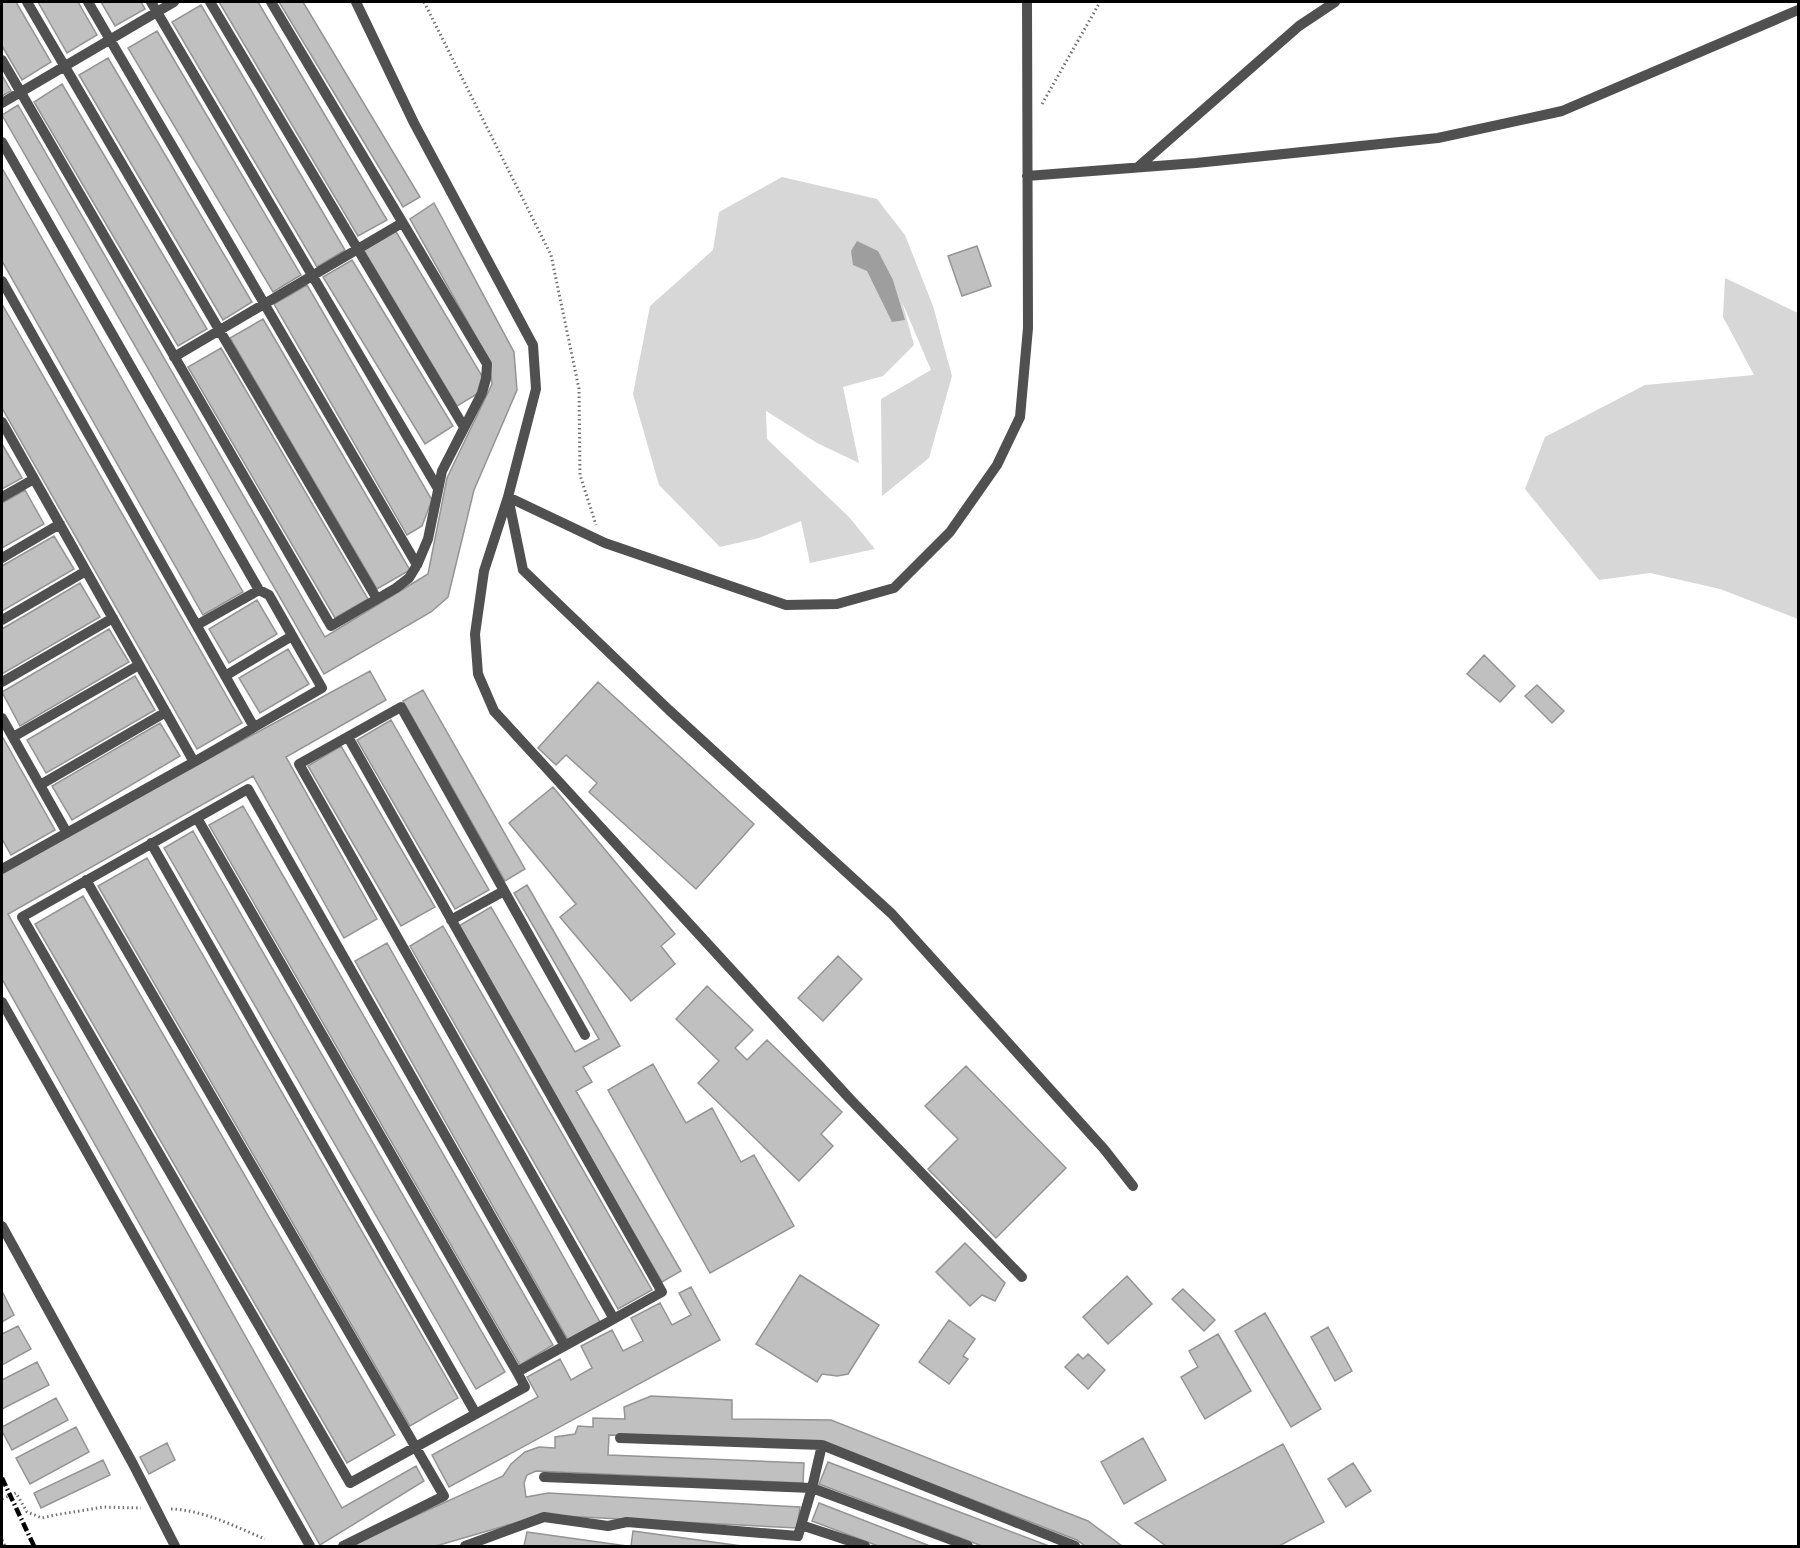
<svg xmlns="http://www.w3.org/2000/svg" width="1800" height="1548" font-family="'PT Sans',sans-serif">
  <rect width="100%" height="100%" fill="#fff"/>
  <path fill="#d7d7d7" d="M 782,177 L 877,199 L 905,235 L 933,306 L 952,376 L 929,458 L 882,496 L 881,399 L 931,370 L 902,302 L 914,345 L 883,376 L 843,387 L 859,463 L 817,443 L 766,411 L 767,439 L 849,517 L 875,549 L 810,563 L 801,521 L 759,538 L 720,547 L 659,485 L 633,394 L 650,306 L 713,250 L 719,212 Z
    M 1725,278 L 1798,313 L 1798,619 L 1720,589 L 1650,573 L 1599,580 L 1525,489 L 1545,437 L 1645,385 L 1754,375 L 1723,317 Z"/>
  <path fill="#9e9e9e" d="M 857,241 L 878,251 L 893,280 L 905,320 L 892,322 L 867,271 L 853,265 L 851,251 Z"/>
  <path fill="#c0c0c0" stroke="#949494" stroke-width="1.5" d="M 2,2 L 16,2 L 51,62 L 22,80 L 2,46 Z
    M 38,2 L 78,2 L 97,35 L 67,53 Z
    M 101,2 L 141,2 L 145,9 L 115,26 Z
    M 219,2 L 258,2 L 387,220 L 358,236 Z
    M 279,2 L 303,2 L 420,197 L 403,207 Z
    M 201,5 L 345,250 L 317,267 L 172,22 Z
    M 157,31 L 301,275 L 273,292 L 128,48 Z
    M 108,58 L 252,302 L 223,320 L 79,75 Z
    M 2,75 L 11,91 L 2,96 Z
    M 62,84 L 207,329 L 178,346 L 34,102 Z
    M 18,105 L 325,637 L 428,574 L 447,478 L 492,384 L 489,360 L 410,219 L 434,203 L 514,352 L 517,390 L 474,490 L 448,597 L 431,612 L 324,674 L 2,115 Z
    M 2,168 L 243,592 L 203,615 L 2,261 Z
    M 395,230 L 482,376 L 477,394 L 457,406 L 363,249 Z
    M 977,246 L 991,286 L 962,296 L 948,256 Z
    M 352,260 L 453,426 L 425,444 L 323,277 Z
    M 307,285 L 432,500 L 422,526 L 407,535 L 274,304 Z
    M 2,304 L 242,723 L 197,749 L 2,408 Z
    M 263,319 L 410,570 L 377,589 L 230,338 Z
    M 221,348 L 368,599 L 335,618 L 188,367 Z
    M 2,444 L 22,478 L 2,489 Z
    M 25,490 L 44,524 L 2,548 L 2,503 Z
    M 54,536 L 74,569 L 2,611 L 2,566 Z
    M 80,583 L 100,617 L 2,674 L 2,629 Z
    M 257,600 L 277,634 L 229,663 L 209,629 Z
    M 109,629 L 129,662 L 20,726 L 2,692 Z
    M 288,649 L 309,684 L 260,713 L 239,678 Z
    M 1484,655 L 1515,686 L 1500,702 L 1467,674 Z
    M 370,671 L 386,700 L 286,757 L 377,919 L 344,938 L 253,776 L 8,914 L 342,1508 L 416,1466 L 424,1481 L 320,1545 L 2,979 L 2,871 Z
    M 135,676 L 155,710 L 46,773 L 27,740 Z
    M 598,682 L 754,824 L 696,889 L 589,792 L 597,783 L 566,755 L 556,765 L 538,748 Z
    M 1537,685 L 1564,711 L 1552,723 L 1525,696 Z
    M 423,690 L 525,869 L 505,881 L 403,701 Z
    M 391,720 L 489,890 L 455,909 L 357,740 Z
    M 160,723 L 180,756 L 72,820 L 52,786 Z
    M 2,736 L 55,830 L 11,855 L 2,839 Z
    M 341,746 L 435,907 L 401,926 L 308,766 Z
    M 553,787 L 675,934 L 661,946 L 675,964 L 631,1001 L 560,917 L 576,904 L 509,823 Z
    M 243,806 L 553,1345 L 520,1365 L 209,825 Z
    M 193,831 L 505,1372 L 476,1389 L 164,848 Z
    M 147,858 L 458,1398 L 410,1426 L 98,886 Z
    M 527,885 L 620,1046 L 583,1067 L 592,1082 L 576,1091 L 681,1271 L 662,1282 L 457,927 L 491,907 L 575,1052 L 599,1039 L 514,893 Z
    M 83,896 L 395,1435 L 347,1463 L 35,924 Z
    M 443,926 L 652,1290 L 618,1309 L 410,946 Z
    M 387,943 L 600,1322 L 568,1340 L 355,961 Z
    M 838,956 L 862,979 L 823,1021 L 798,998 Z
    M 707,986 L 753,1030 L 735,1048 L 747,1060 L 767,1040 L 842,1112 L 821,1134 L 833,1146 L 799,1181 L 698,1083 L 719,1061 L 676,1019 Z
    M 653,1064 L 686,1123 L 712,1108 L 741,1162 L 754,1155 L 794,1226 L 710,1273 L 608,1090 Z
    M 966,1066 L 1066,1168 L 996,1238 L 928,1169 L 958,1139 L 925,1106 Z
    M 965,1243 L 1005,1283 L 995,1301 L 982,1295 L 970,1306 L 936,1272 Z
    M 800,1275 L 879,1325 L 848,1374 L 837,1376 L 822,1374 L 817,1382 L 756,1344 Z
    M 1127,1276 L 1152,1304 L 1108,1344 L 1083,1317 Z
    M 691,1287 L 720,1340 L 449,1487 L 432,1455 L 538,1397 L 527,1377 L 560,1359 L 571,1380 L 592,1368 L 581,1346 L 612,1330 L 623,1351 L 643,1341 L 631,1318 L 660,1303 L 672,1325 L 691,1315 L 679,1293 Z
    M 1183,1289 L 1215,1320 L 1204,1331 L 1172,1299 Z
    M 2,1291 L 14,1315 L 2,1322 Z
    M 1265,1313 L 1321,1409 L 1291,1427 L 1235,1331 Z
    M 949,1320 L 975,1339 L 963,1356 L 968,1359 L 949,1384 L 919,1362 Z
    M 18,1326 L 31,1349 L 2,1365 L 2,1334 Z
    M 1328,1327 L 1352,1371 L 1335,1381 L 1311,1337 Z
    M 1218,1334 L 1251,1391 L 1205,1419 L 1181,1377 L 1198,1367 L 1189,1351 Z
    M 1078,1354 L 1083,1359 L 1088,1354 L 1105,1370 L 1088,1389 L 1065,1367 Z
    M 37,1362 L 49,1385 L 2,1409 L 2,1380 Z
    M 651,1396 L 732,1400 L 732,1419 L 831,1420 L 1088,1521 L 1122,1546 L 1085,1546 L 1077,1540 L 826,1443 L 609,1435 L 608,1455 L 804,1463 L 803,1483 L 536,1471 L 527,1475 L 524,1483 L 526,1497 L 548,1493 L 800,1507 L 797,1528 L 542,1515 L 436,1546 L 349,1546 L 503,1476 L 511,1464 L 525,1452 L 539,1447 L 555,1448 L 555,1437 L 575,1434 L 578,1426 L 593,1427 L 593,1418 L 625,1419 L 624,1407 Z
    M 56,1398 L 68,1420 L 12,1450 L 2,1431 L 2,1427 Z
    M 76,1427 L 89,1452 L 30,1484 L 16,1458 Z
    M 1143,1438 L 1166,1480 L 1124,1504 L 1101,1462 Z
    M 167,1443 L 175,1460 L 149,1474 L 140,1457 Z
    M 1283,1444 L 1324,1522 L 1279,1546 L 1166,1546 L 1135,1523 Z
    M 103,1460 L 110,1475 L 41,1508 L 34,1493 Z
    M 828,1462 L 1049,1546 L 982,1546 L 819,1484 Z
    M 1353,1463 L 1371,1491 L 1346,1507 L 1328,1479 Z
    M 819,1503 L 930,1546 L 878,1546 L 812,1521 Z
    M 633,1531 L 742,1546 L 631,1546 Z
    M 527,1532 L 627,1546 L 524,1546 Z"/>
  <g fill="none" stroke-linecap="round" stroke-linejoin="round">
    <path stroke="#727272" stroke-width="3" stroke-dasharray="1.5 3" stroke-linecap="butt" d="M 424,2 L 551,255 L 579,389 L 580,475 L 596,525
      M 1042,104 L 1100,2
      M 2,1499 L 16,1493 L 27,1512 L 42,1518 L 55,1515 L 103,1507 L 141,1508
      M 171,1509 C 204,1510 236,1527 265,1539
      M 2,1540 L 5,1546"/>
    <path stroke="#505050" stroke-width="10" d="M 27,2 L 377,599
      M 88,2 L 417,565
      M 151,2 L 437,487
      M 210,2 L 464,427
      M 356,2 L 414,123 L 533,345 L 536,389 L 508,497 L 484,571 L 475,634 L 478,674 L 494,711 L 850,1099 L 1022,1277
      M 1027,2 L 1028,328 L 1020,417 L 997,465 L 950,532 L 894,588 L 837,604 L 786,605 L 605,543 L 508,497 L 523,570 L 669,710 L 892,914 L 1104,1149 L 1133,1186
      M 2,60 L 331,626 L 396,588 L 409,578 L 417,565 L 428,539 L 442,471 L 482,393 L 486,379 L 487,364 L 271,2
      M 2,103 L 174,2
      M 2,142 L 259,590
      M 1138,167 L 1299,26 L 1335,2
      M 1027,176 L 1196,163 L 1438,138 L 1562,111 L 1798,10
      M 2,281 L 254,727
      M 174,357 L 402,223
      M 2,422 L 194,762 L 2,869
      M 2,497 L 34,479
      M 2,558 L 60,524
      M 2,620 L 86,571
      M 225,676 L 292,636
      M 2,682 L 113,618
      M 2,718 L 67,833
      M 13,737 L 139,665
      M 348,737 L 662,1292 C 614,1319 565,1346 517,1372 L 525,1387 L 350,1483 L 22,917 L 248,789 L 565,1346
      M 194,762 L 322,688 L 269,595 L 259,590 L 197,625
      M 40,785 L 166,712
      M 197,818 L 517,1372
      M 151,843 L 476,1414
      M 86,880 L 444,1496 L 343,1546
      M 451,920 L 504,891
      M 2,1002 L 310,1546
      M 585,1035 L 401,707 L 299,764 L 614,1319
      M 2,1226 L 133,1464 L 175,1546
      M 620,1438 L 822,1445 L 1075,1546
      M 544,1477 L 812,1488 L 822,1445
      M 801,1525 L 865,1546
      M 465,1546 L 544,1517 L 608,1526 L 627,1522 L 798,1536 L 812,1488 L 968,1546"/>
    <path stroke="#000" stroke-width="4.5" stroke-dasharray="9 3 1.5 3" stroke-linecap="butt" d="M 2,1478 L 34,1546"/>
  </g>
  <rect width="1800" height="1548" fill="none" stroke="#000000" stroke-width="6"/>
</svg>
